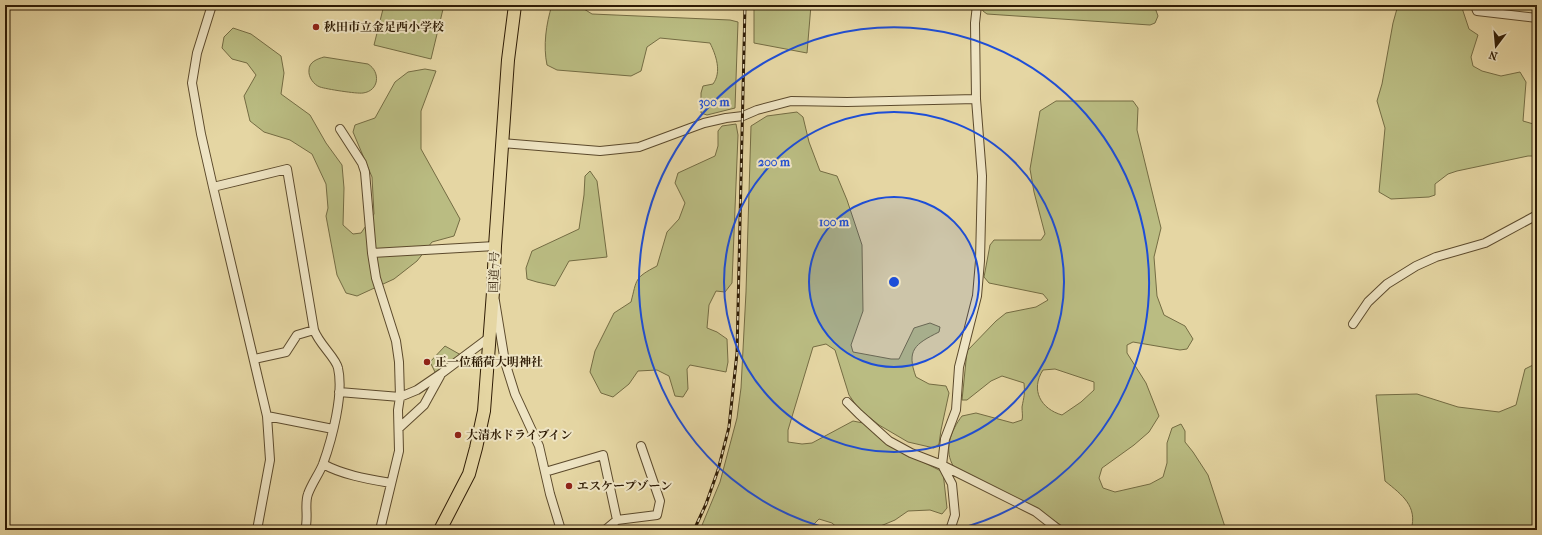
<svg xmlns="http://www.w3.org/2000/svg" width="1542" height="535" font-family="'IM FELL French Canon','Noto Serif JP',serif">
  <rect width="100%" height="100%" fill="#e5d6a3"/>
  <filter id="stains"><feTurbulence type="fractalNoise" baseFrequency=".005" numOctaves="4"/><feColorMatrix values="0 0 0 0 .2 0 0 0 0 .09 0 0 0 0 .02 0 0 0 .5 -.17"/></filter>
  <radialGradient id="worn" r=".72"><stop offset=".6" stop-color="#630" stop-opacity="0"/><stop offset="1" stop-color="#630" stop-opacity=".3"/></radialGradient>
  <path fill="#babc82" stroke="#746c43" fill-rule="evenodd" d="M 384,5 L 444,5 L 431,59 L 374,45 Z
    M 552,5 L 584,5 L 584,9 L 592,14 L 730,20 L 738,22 L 735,108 L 707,115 L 701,113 L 701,93 L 703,86 L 713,84 C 722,72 716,55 710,43 L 660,38 L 647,47 L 641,71 L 631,76 L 557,70 L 547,65 C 543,46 546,24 552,5 Z
    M 754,5 L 811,5 L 807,53 L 754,43 Z
    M 981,5 L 1154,5 L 1158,16 L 1155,23 L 1150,25 L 987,14 L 983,11 Z
    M 1398,5 L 1461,5 L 1469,29 L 1478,35 L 1471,57 L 1473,66 L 1482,71 L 1501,76 L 1520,72 L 1526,82 L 1523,121 L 1537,125 L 1537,156 L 1528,156 L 1457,171 L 1448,174 L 1435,184 L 1435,195 L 1429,197 L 1391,199 L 1379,192 L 1385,128 L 1377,101 L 1382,84 L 1393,23 Z
    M 233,28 L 251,34 L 281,56 L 284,73 L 281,94 L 310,115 L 326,143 L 342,165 L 344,188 L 343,225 L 353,234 L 361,233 L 374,214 L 372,177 L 353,132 L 355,125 L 375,118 L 395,82 L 408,72 L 425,69 L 436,71 L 421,111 L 421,149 L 460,219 L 454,236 L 432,242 L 417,261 L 394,279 L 357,296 L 346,293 L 337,275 L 326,216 L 328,208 L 326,184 L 312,154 L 290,140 L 264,132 L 250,121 L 244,96 L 256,75 L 247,63 L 232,59 L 222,48 L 224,37 Z
    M 324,57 L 368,64 C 381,72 379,91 363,93 C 357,94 326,89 320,87 C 314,85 308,77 309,70 C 309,62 317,59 324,57 Z
    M 1056,101 L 1133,101 L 1138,108 L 1137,130 L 1161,228 L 1154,257 L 1157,296 L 1164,315 L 1185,326 L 1193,339 L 1187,349 L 1180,350 L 1133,342 L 1127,345 L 1127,353 L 1146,383 L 1159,416 L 1149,432 L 1134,445 L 1102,468 L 1099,478 L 1103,488 L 1115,492 L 1150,484 L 1163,477 L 1167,463 L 1167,443 L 1172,428 L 1181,424 L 1185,431 L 1185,442 L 1193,452 L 1208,475 L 1226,530 L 1068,530 L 1043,513 L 954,467 C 943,451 951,430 962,416 L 976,413 L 1013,423 L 1022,420 C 1023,416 1022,412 1022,407 C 1024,396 1025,395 1024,383 L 1002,376 L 991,381 L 967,400 L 962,400 L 967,351 L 996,321 L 1006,313 L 1036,307 L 1048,300 L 1043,294 L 989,283 L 984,277 L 990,245 L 994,240 L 1041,240 L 1045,234 L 1034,192 L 1030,169 L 1040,111 ZM 1055,369 L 1094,382 L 1094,390 L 1081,402 L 1062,415 C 1041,409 1030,390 1043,370 Z
    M 797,112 L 803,117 L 809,142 L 820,171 L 837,176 L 847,200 L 862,245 L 863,311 L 851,345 L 853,352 L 891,359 L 899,359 L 914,328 L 930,323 L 940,327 L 939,332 C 915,344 906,350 916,377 L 929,384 L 946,386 L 949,393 L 941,430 L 939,444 L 934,448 L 908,442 L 879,425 L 858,408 L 849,395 L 835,350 L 826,344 L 813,347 L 788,430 L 788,442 L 802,444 L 812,443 L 853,421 L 863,423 L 887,444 L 943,472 L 947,508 L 942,514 L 930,510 L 908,511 L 895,520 L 871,530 L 840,530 L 832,523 L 819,519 L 808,530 L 700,530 L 720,482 L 737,418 L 741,388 L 746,292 L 751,126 L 767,116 Z
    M 736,124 L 738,135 L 732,283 L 725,292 L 716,291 L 709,305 L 707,328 L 717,332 L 727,339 L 728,362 L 726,372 L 690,365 L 687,369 L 688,389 L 683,397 L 675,396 L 669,376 L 657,370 L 638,371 L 629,384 L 613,397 L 601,393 L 590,372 L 595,351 L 614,313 L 631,302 C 637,279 634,278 657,266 L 667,232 L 679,219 L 685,203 L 675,183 L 678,173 L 715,156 L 718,146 L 718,131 L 722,126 Z
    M 590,171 L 597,181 L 607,257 L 569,261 L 555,286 L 537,282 L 527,279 L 526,268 L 532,251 L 579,229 L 584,195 L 585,176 Z
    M 445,346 L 461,355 L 436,374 L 430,362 Z
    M 1537,363 L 1537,530 L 1411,530 C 1418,506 1402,495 1385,481 L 1376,395 L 1417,394 L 1458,407 L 1499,412 L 1516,405 L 1525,369 Z"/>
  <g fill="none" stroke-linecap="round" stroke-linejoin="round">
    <defs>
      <path id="minor" d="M 212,5 L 197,53 L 192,83 L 201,134 L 213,187 L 267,416 L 270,460 L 257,530
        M 1475,5 L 1477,11 L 1537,18
        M 340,129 L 362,163 L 365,172 L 372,253 L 376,278 L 396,341 L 399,362 L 400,397 L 398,410 L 399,451 L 380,530
        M 502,143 L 600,151 L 639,147 L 704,123 L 726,118 L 743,116 L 757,110 L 791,101 L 847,102 L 976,99
        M 213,187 L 287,169 L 314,330
        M 372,253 L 495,246
        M 495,301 L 505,362 L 515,394 L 539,446 L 550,494 L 561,530
        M 1353,324 L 1368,302 L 1387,284 L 1416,266 L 1436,257 L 1485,243 L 1537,215
        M 254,359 L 286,352 L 297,335 L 314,330 C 319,344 336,358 338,368 C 344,394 332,439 323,464 C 319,474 312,483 308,494 C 304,504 309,518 305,530
        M 339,392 L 400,397 L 417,390 L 442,373 L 490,337
        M 847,402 L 859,414 L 889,441 L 911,453 L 942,465 L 1036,512 L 1059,530
        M 267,416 L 333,429
        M 399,428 L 424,405 L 440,376
        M 323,464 C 343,475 368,479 391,483
        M 545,472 L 603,455 L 617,520
        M 605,530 L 617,520 L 657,515 L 660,501 L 641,446
        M 950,530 L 955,515 L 952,484 L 942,465 L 945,439 L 956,410 L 959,367 L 977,296 L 980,261 L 982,176 L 976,99 L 975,23 L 977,5"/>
      <path id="highway" d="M 440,530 L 469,474 L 476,448 L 484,411 L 493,292 L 495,246 L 508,60 L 515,5"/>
    </defs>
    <use href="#minor" stroke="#5c4a2c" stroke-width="10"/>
    <use href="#highway" stroke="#2e1b04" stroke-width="14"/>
    <use href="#minor" stroke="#eee4c3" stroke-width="8"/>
    <use href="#highway" stroke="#e5d6a3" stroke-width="12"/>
    <defs>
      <path id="rail" d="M 694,530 L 706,504 L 718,470 L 729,427 L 737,353 L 745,5"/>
    </defs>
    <use href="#rail" stroke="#2e1b04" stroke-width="3"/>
    <use href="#rail" stroke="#eee4c3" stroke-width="1.5" stroke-dasharray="4.5" stroke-linecap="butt"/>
  </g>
  <circle cx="894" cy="282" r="85" fill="#1d4ed8" fill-opacity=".12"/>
  <g fill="none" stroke="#1d4ed8" stroke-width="2">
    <circle cx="894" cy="282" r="85"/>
    <circle cx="894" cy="282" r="170"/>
    <path d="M834 530A255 255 0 1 1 954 530"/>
  </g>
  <g fill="#8f2418" stroke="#eee4c3" stroke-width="1.5">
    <circle cx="316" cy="27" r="4"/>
    <circle cx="427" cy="362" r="4"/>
    <circle cx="458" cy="435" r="4"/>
    <circle cx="569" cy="486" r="4"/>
  </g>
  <g text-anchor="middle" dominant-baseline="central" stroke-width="4" stroke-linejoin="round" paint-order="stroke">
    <g font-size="12" font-weight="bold" fill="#2e1b04" stroke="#eee4c3" text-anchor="start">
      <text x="324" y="27">秋田市立金足西小学校</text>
      <text x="435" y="362">正一位稲荷大明神社</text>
      <text x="466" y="435">大清水ドライブイン</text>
      <text x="577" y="486">エスケープゾーン</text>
    </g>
    <g font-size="12" fill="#2e1b04" stroke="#eee4c3">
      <text transform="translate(494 272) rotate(-88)">国道7号</text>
    </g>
  </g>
  <circle cx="894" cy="282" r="6" fill="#1d4ed8" stroke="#eee4c3" stroke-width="2"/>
  <g font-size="12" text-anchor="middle" font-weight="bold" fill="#1d4ed8" stroke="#eee4c3" stroke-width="4" stroke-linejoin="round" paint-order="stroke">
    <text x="714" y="106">300 m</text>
    <text x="774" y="166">200 m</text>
    <text x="834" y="226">100 m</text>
  </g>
  <rect width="1542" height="535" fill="none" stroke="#e5d6a3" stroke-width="20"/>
  <rect x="6" y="6" width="1530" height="523" fill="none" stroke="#2e1b04" stroke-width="2"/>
  <rect x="10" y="10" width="1522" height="515" fill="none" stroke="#2e1b04"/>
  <g transform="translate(1496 46) rotate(196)" stroke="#eee4c3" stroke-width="3" paint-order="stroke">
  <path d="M0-3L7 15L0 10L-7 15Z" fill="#2e1b04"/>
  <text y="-6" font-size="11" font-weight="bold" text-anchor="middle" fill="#2e1b04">N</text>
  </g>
  <rect width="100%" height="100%" filter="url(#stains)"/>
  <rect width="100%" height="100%" fill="url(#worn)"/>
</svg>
